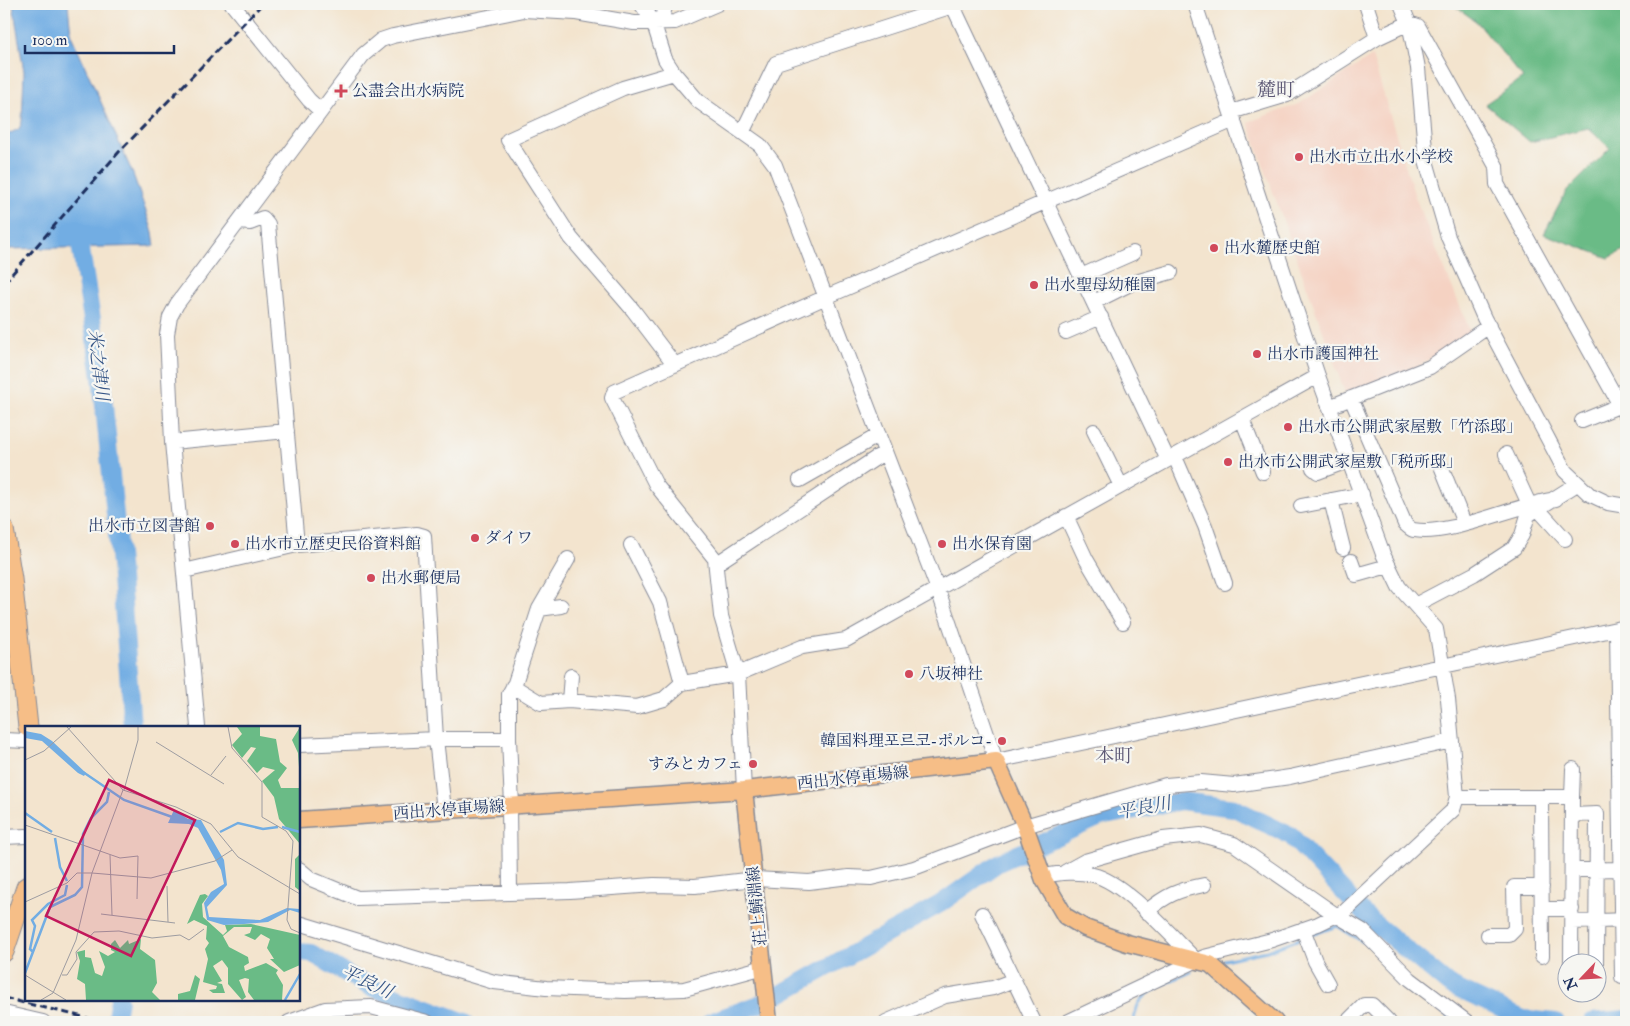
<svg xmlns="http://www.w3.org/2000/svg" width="1630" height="1026" font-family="'IM FELL Double Pica','Noto Serif JP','Noto Serif KR',serif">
  <rect width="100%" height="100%" fill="#f6f6f2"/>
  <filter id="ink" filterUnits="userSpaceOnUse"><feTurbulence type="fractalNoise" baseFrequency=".02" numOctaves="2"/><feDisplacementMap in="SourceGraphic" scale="10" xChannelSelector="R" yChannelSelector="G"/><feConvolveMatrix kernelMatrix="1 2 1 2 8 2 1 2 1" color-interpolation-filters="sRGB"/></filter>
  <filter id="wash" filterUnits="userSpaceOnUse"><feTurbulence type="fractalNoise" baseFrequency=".0096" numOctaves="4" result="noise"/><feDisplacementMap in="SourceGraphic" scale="20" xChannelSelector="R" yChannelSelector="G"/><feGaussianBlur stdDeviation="1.12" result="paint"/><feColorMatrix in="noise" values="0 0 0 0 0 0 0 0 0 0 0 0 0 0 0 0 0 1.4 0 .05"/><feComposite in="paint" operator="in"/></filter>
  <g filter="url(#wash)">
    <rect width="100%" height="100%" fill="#f3e4ce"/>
    <path fill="#f5d2c2" d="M 1372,56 L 1415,197 L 1471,333 L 1401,377 L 1345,393 L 1248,122 L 1299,104 Z"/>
    <path fill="#6abb86" stroke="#427572" d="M 1452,4 L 1626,4 L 1626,249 L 1609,258 L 1544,234 L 1566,192 L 1610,148 L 1588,128 L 1530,142 L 1485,104 L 1523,78 L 1477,22 Z"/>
    <path fill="#72ade3" stroke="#466ea0" d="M 13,4 L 68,4 L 71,35 L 133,174 L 153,232 L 155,246 L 7,249 L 8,134 L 19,129 L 22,122 L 24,72 Z"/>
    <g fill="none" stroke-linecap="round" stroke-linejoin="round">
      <path stroke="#72ade3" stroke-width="3" d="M 1311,935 L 1337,926 L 1368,945
        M 1224,960 L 1267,951 L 1302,938
        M 1388,965 L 1398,978 L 1456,1022
        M 1133,1022 C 1135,1017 1136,1008 1139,1003 C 1150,988 1175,979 1191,972"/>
      <path stroke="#72ade3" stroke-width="18" d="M 77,225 L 101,376 L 120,564 L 132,727
        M 299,952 L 311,953 L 368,986 L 465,1022
        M 115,1022 L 119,1000
        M 710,1022 L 768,1001 L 940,904 L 998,863 L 1100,817 L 1181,801 L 1234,808 L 1291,836 L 1368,918 L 1449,985 L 1523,1019 L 1556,1022
        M 1592,1022 L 1626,1019"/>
    </g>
  </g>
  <g filter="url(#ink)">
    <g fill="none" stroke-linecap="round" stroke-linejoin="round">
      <defs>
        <path id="minor" d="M 232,4 L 309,100 L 321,111
          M 641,4 L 653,21 L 665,59 L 674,73 L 698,101 L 760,145 L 775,165 L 937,587 L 996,761 L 1626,627
          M 952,4 L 1168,460
          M 1366,4 L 1377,38
          M 1401,4 L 1409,23 L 1418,68 L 1426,161 L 1448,237 L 1466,277 L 1484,318 L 1565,471 L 1589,494 L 1608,503 L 1626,506
          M 661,21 L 666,4
          M 674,73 L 623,88 L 508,140 L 571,238 L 633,310 L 675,365
          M 1231,112 L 1287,95 L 1377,38 L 1409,23 L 1418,26 L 1496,166 L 1497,184 L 1626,416
          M 743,131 L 776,63 L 959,4
          M 238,222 L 250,223 L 263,218 L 268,224 L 297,545
          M 1081,276 L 1133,253
          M 1094,302 L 1132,283 L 1171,272
          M 1066,332 L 1101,317
          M 1351,398 L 1405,524 C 1408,526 1411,530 1414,530 C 1448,537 1518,504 1556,499
          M 1329,407 L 1430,367 L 1489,326
          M 1242,419 L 1263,472
          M 1582,421 L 1621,405
          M 1094,431 L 1121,486
          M 172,442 L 287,431
          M 1506,454 L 1529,504
          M 1175,457 L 1205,526 L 1225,583
          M 1441,466 L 1464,523
          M 1313,468 L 1318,472 L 1350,460
          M 800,480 L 879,435
          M 1331,500 L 1343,548
          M 1301,506 L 1362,494
          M 1538,509 L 1565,539
          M 1066,516 L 1086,559 L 1123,622
          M 631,545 L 660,602 L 682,683 L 738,674 L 802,647 L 846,640 L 1318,376
          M 1351,561 L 1356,575 L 1388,566
          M 716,564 L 885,452
          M 184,571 L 297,545 L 417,534 L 424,536 L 436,739 L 444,810
          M 1415,605 L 1474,574 L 1514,548 L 1522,535 L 1528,515 L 1577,484
          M 539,609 L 568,559
          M 4,619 L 16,618
          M 1617,629 L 1622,977
          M 571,676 L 569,701 L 637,707 L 664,699 L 682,683
          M 513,686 L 541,703 L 569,701
          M 198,727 L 172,442 L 167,334 L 170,317 L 177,304 L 363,55 L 381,40 L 393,36 L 524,10 L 576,13 L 634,23 L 675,22 L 717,4
          M 509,739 L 509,694 L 515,683 L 539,609 L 561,606
          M 4,740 L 26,741
          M 299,745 L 436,739 L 509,739 L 512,805
          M 744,790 L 738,674 L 721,616 L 715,559 L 656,485 L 612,398 L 614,392 L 826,297 L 1234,120
          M 1457,797 L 1572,797 L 1571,964
          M 1541,797 L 1542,956
          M 1572,797 L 1573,769
          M 509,806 L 510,892
          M 1572,815 L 1597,814 L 1596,964
          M 4,837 L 26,836
          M 299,869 L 311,879 L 357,898 L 570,891 L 654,885 L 695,886 L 754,879 L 809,882 L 849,877 L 871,878 L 914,868 L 1025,826 L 1166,785 L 1201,782 L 1234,785 L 1290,777 L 1452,741
          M 1572,870 L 1621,869
          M 1065,872 L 1085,861 L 1163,839 L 1201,835 L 1234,844 L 1336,915 L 1363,931 L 1410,979 L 1467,1022
          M 1043,876 C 1060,873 1076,871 1093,875 C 1125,882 1172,937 1197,961
          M 1542,909 L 1572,909
          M 1146,912 C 1166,895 1178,890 1204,885
          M 982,914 L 1034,1022
          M 1572,922 L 1626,920
          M 299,923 L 494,982 L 546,988 L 625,991 L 684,989 L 764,967
          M 1303,929 L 1315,961 L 1328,984
          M 1488,935 L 1509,935 L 1515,929 L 1514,887 L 1542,887
          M 4,1013 L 43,1022
          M 289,1022 L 325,1009 L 371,1007 L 427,1022
          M 886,1022 L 945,996 L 993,988 L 1014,980
          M 1067,1022 L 1204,957 L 1272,940 L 1318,924 L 1345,911 L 1453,810 L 1457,797 L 1448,699 L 1436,629 L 1399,587 L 1383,554 L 1318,376 L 1195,4
          M 1347,1022 L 1364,1005 L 1372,1005 L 1389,1022"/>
        <path id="major" d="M 744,790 L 769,1022
          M 299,820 L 744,790 L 996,761 L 1025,826 L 1044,880 L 1065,916 L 1085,928 L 1127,943 L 1210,964 L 1275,1022"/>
        <path id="highway" d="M 4,529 L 12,579 L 28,727
          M 4,952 L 26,887"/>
      </defs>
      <use href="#minor" stroke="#878a96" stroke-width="16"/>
      <use href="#major" stroke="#878a96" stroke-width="19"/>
      <use href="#highway" stroke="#878a96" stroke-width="21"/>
      <use href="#minor" stroke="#fff" stroke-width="14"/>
      <use href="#major" stroke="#f6be87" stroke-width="16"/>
      <use href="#highway" stroke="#f6be87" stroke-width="19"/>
      <path stroke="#1b2f5e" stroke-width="3" stroke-dasharray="8 4" stroke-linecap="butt" d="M 4,283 L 119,152 L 262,4
        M 4,998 L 104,1022"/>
    </g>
  </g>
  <g fill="#d1495b" stroke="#f6f6f2" stroke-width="2">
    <path d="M338.5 83.5h5v5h5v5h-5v5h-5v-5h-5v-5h5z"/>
    <circle cx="1299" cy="157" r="5"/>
    <circle cx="1214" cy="248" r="5"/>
    <circle cx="1034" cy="285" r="5"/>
    <circle cx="1257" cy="354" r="5"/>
    <circle cx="1288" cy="427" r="5"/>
    <circle cx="1228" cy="462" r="5"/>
    <circle cx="210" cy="526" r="5"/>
    <circle cx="475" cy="538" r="5"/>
    <circle cx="235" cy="544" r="5"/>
    <circle cx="942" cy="544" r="5"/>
    <circle cx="371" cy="578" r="5"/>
    <circle cx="909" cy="674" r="5"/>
    <circle cx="1002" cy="741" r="5"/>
    <circle cx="753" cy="764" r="5"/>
  </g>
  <g text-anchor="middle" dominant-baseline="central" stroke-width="4.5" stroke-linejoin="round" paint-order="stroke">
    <g font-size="16" fill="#1b2f5e" stroke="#f6f6f2" text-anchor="start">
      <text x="352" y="91">公盡会出水病院</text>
      <text x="1309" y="157">出水市立出水小学校</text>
      <text x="1224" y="248">出水麓歴史館</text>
      <text x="1044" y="285">出水聖母幼稚園</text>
      <text x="1267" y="354">出水市護国神社</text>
      <text x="1298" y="427">出水市公開武家屋敷「竹添邸」</text>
      <text x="1238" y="462">出水市公開武家屋敷「税所邸」</text>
      <text x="200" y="526" text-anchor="end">出水市立図書館</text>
      <text x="485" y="538">ダイワ</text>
      <text x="245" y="544">出水市立歴史民俗資料館</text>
      <text x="952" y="544">出水保育園</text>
      <text x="381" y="578">出水郵便局</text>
      <text x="919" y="674">八坂神社</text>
      <text x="992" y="741" text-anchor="end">韓国料理포르코-ポルコ-</text>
      <text x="743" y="764" text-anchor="end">すみとカフェ</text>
    </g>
    <g font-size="16" fill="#1b2f5e" stroke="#f6f6f2">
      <text transform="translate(853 778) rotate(-6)">西出水停車場線</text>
      <text transform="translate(449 810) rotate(-4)">西出水停車場線</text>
      <text transform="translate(757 906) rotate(-96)">荘上鯖淵線</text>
    </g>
    <g font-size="18" font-style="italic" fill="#355586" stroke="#f6f6f2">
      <text transform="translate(98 365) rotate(83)">米之津川</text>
      <text transform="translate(1144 808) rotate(-11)">平良川</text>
      <text transform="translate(367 982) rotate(25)">平良川</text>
    </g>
    <g font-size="19" fill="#5d5875" stroke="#f6f6f2">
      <text x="1276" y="90">麓町</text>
      <text x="1114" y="756">本町</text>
    </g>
  </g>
  <g transform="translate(25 726)">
    <rect width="275" height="275" fill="#f3e4ce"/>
    <path d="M 212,1 L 235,1 L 235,10 L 251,13 L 255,36 L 262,42 L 253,54 L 256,62 L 275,62 L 275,118 L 254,93 L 249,71 L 237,55 L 250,44 L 238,41 L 232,47 L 222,35 L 231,22 L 226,21 L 217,32 L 207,19 L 217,8 ZM 275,1 L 275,55 L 273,27 L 267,14 ZM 275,128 L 275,165 L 270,161 L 270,133 ZM 180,168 L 183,170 L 177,178 L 178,191 L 198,209 L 202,205 L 200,199 L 226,198 L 275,209 L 275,239 L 259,246 L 245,233 L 249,233 L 242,222 L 245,213 L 236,208 L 230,214 L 219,209 L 225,207 L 227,201 L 209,201 L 198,210 L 204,221 L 223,231 L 224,237 L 219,240 L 220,245 L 241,237 L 253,244 L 251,247 L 258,259 L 257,274 L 229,274 L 223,266 L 224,253 L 220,252 L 214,254 L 221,271 L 217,274 L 203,258 L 203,242 L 197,234 L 188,240 L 197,255 L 192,257 L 197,258 L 200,267 L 188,267 L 184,264 L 191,263 L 192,260 L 178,256 L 183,233 L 180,223 L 184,217 L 181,213 L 182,200 L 169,194 L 162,198 L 175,169 ZM 116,213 L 115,223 L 130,234 L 132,257 L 127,266 L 135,274 L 61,274 L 60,258 L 52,253 L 55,235 L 52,226 L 60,224 L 60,231 L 66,232 L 70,247 L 77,250 L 80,241 L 74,225 L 83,230 L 90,226 L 86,224 L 86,218 L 90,214 L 95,222 L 103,214 L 104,218 ZM 170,249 L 175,253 L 170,274 L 153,274 L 153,268 L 165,265 Z" fill="#6abb86"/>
    <path d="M 0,5 L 16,8 L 27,15 L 61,47 L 59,50 L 53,47 L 17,15 L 0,12 ZM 149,84 L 163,93 L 176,94 L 199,134 L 202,159 L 182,181 L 184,191 L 235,194 L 262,182 L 275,183 L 275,187 L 265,184 L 243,196 L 219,198 L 199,199 L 182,194 L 179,177 L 186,166 L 199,158 L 196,144 L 173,102 L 164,98 L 143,97 Z" fill="#72ade3"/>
    <path fill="none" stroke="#72ade3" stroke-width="2.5" d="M 58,46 L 99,74 L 150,92M 0,87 L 27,106M 257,101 L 275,106M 195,106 L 213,97 L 238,103 L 253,101M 30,112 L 35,141 L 42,155M 8,226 L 5,223 L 10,200 L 7,194 L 23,178 L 40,169 L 42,159M 0,247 L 25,181 L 50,169 L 57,161 L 58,108 L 66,92 L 82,76 L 84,66M 260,274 L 275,248"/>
    <path fill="none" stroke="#9d9ca1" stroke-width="1" d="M 42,1 L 98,64 L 151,81 L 186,98 L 213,131 L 275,168M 203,1 L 207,22 L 237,56 L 237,91 L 261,105 L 268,115 L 262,194 L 266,203 L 275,207M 131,16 L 199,58M 0,34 L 19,25 L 46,1M 186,49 L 201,30M 99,64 L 113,14 L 113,1M 0,99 L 75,125M 75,125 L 95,132 L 113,130 L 112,173M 85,129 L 87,189M 142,160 L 143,196M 0,176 L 42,157 L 52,147 L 67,147 L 98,64M 76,188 L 150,197M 0,249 L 41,274M 37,249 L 42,249 L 52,233 L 51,226 L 69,206 L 94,205 L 127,212 L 155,209 L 164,214 L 179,203M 16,274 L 28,267 L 51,214 L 67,147 L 126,152 L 190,135 L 207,124"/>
    <path fill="#c2185b" fill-opacity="0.15" stroke="#c2185b" stroke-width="2.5" d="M 84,54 L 170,94 L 106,230 L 21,190 Z"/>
    <rect width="275" height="275" fill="none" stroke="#1b2f5e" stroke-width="2.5"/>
  </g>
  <rect width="1630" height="1026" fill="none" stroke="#f6f6f2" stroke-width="20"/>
  <g transform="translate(1582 978) rotate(245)"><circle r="24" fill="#f6f6f2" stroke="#9ea6b7"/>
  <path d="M0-4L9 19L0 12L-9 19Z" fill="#d1495b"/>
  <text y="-8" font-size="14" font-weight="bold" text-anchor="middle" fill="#1b2f5e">N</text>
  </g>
  <path d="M25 45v8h149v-8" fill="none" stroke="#1b2f5e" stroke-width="2.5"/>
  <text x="32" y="45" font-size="15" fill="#1b2f5e" stroke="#f6f6f2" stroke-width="4" paint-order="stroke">100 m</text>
</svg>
